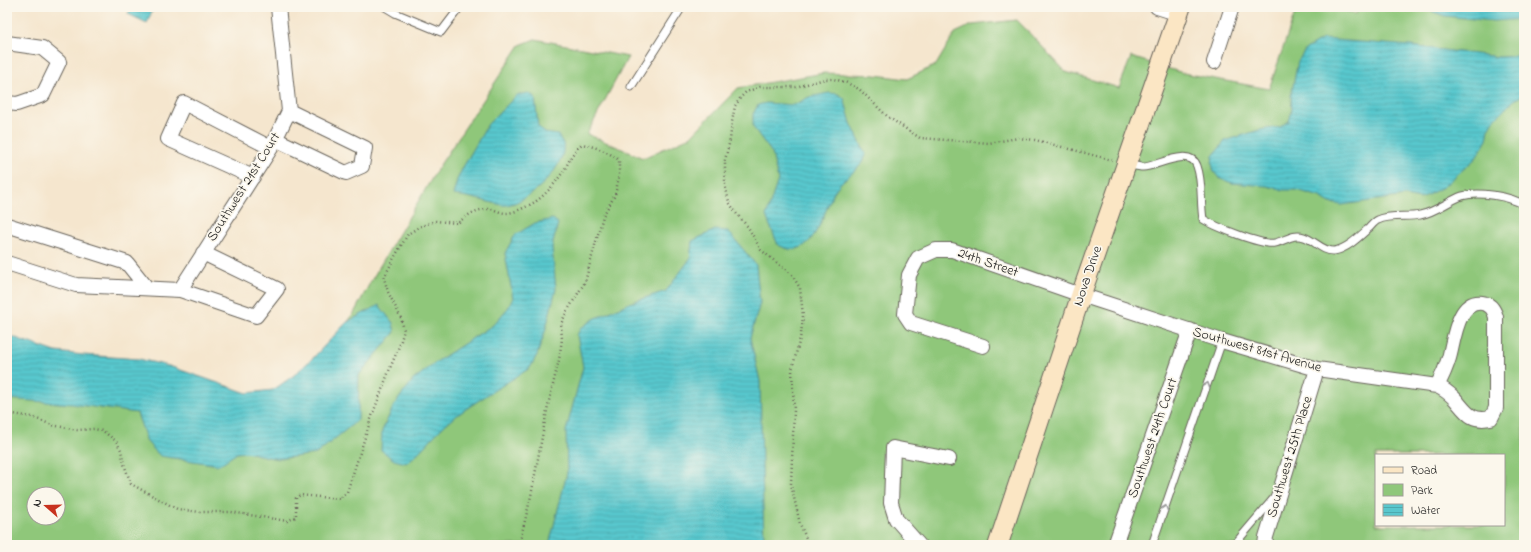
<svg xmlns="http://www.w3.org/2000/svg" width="1531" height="552" font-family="'Indie Flower',sans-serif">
  <defs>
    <pattern id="water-rules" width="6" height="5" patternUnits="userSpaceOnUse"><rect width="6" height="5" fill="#59c7cd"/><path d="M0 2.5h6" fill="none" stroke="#4daaaf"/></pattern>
  </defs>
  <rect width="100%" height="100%" fill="#fbf7ec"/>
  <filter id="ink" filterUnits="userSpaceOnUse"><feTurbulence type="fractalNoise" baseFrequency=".025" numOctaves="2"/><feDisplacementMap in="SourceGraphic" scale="8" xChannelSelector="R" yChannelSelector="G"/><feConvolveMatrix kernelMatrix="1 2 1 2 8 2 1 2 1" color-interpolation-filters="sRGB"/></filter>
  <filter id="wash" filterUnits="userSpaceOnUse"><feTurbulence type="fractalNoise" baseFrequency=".012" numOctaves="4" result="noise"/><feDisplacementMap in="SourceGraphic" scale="16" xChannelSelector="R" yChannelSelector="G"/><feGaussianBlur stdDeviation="0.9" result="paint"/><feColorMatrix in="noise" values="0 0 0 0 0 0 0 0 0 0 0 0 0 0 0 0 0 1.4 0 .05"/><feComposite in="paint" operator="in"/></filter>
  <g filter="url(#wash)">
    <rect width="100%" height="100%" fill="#f5e6ce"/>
    <path fill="#8fc77a" stroke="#56724b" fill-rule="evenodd" d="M 1297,7 L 1335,7 L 1356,14 L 1358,7 L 1524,7 L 1524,545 L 7,545 L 7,362 L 293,420 L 294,390 L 353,315 L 371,281 L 438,168 L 520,45 L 535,39 L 628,57 L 587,134 L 643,158 L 690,137 L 738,88 L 824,73 L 875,75 L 907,79 L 936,65 L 955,33 L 972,25 L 1017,20 L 1066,72 L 1119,88 L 1131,57 L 1183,73 L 1269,89 ZM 1376,455 L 1504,455 L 1504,525 L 1376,525 ZM 34,494 L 58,494 L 58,518 L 34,518 Z"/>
    <path fill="url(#water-rules)" stroke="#3a7274" d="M 131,7 L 154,7 L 147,23 L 128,14 Z
      M 1419,7 L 1524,7 L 1524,19 L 1493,21 L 1445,16 Z
      M 1323,39 L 1411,46 L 1500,57 L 1524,55 L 1524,94 L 1513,101 L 1495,119 L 1489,129 L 1487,140 L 1476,158 L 1443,187 L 1420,199 L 1405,196 L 1342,205 L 1330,203 L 1320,197 L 1297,190 L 1283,190 L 1267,186 L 1232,183 L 1219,178 L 1214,172 L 1212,164 L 1213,156 L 1225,141 L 1259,130 L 1280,127 L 1289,121 L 1292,110 L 1291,96 L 1298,61 L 1306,49 Z
      M 528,93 L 535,97 L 538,126 L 545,133 L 558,135 C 559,138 562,141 563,143 C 568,167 528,202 507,205 C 502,206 495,203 489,202 C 477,199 465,196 453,195 L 457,180 L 462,169 L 488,124 L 517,95 Z
      M 829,93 L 838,94 L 844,98 L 851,123 L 866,155 C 861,171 844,176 836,189 C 825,206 818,245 796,249 C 790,251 783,247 778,245 L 766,216 L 778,180 L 772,153 L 753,127 L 753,114 L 758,105 L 766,103 L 794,105 L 809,97 Z
      M 553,219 L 558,223 L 552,247 L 556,289 L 545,332 L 537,355 L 530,368 C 505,384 476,401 452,419 C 435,432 423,451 406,463 L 394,460 L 381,450 L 382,431 L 394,405 L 413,380 L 439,360 L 493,325 L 508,308 L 513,298 L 505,253 L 515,235 L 535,223 Z
      M 715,230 L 728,231 L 756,265 L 760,303 L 750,338 L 760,381 L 764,545 L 549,545 L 567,473 L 566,431 L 583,367 L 577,335 L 581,328 L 594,319 L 629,303 L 666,291 L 690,259 L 692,241 Z
      M 379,305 L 393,323 L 395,332 L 359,375 L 358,420 L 316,454 L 277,459 L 246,452 L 237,453 L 219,465 L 160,456 L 147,442 L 137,413 L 72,404 L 7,399 L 7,335 L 56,352 L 83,355 L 139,359 L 169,366 L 247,393 L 273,390 L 293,376 L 313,358 L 347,322 Z"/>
  </g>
  <g filter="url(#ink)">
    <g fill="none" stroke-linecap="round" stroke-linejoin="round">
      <defs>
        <path id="lane" d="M 385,7 L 395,13 L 441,32 L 460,7
          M 631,87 L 682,7
          M 1127,164 C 1132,165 1138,167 1143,167 C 1156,167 1190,146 1197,166 C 1203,183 1200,201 1203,219 C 1214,226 1262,246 1275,243 C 1285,241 1293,233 1304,237 C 1314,240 1323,252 1334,251 C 1347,249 1359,237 1369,228 C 1372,225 1375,221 1378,220 C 1390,214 1408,218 1420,215 C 1436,212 1448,201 1462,196 C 1478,191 1510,196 1524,205
          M 1152,545 L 1222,341
          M 1234,545 L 1274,498"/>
        <path id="street" d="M 1157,7 L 1179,14
          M 7,43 L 42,48 L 59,62 L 43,95 L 17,104 L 7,103
          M 1214,62 L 1232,7
          M 275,139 L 346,173 L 362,166 L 365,148 L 289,111
          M 253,177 L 168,139 L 184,103 L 271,148
          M 7,225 L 127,263 L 147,288
          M 7,263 L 76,285 L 180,290 L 256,316 L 277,289 L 203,253
          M 180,290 L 271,148 L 289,111 L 278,7
          M 983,346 L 911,323 L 905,314 L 909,275 L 918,258 L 936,250 L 952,250 L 1081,295 L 1222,341 L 1317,369 L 1437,386 C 1444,389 1449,393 1455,399 C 1467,413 1471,422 1491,418 L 1496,408 L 1496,317 C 1494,310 1491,304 1482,303 C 1457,300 1454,341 1449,358 C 1446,368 1442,377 1437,386
          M 919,545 L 896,519 L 891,503 L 893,448 L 949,459
          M 1115,545 L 1190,330
          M 1265,545 L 1266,537 L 1317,369"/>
        <path id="secondary" d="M 998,545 L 1081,295 L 1181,7"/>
      </defs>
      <use href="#lane" stroke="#68635a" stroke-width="9"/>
      <use href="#street" stroke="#68635a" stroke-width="16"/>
      <use href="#secondary" stroke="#68635a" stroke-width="21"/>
      <path stroke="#68635a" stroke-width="2.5" stroke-dasharray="1 3" stroke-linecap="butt" d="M 7,413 L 32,417 L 52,425 L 77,430 L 94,429 L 103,431 L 116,441 L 121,450 L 124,464 L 131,484 L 177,509 L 200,512 L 231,512 L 287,521 L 296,517 L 296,498 L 300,495 L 339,499 L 347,492 L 373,413 L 391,366 L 400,344 L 404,330 L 401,318 L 388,292 L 384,278 L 394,258 L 408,234 L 419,227 L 435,221 L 458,223 C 467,215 478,208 491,209 C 496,210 501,213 506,213 C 515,213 528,206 535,202 C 548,193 558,180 566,167 C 571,157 573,152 582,144 C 596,147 607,151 619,160 L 619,177 L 615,195 L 603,216 L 585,282 L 566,313 L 561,324 L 562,339 L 559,360 L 548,405 L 531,496 L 519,545
        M 809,545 L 800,524 L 791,484 L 794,410 L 792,370 L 801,334 L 803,316 L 800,288 L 792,275 L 761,250 L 748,227 L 736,213 L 729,202 L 725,184 L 725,160 L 730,140 L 732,122 L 735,106 L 741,97 L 746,92 L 760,87 L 796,87 L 825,79 L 833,79 L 845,82 L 859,89 L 888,117 L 920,138 L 989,143 L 1018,138 L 1035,140 L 1112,160"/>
      <use href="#lane" stroke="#fff" stroke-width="7"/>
      <use href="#street" stroke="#fff" stroke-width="14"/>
      <use href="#secondary" stroke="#fbe6c4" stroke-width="19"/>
    </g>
    <defs><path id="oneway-chevron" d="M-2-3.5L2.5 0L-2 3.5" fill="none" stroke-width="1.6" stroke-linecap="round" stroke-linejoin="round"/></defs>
    <g stroke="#999">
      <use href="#oneway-chevron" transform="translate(1207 385) rotate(-71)"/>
      <use href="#oneway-chevron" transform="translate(1165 508) rotate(-71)"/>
    </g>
  </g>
  <g text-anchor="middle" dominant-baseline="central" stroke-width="3.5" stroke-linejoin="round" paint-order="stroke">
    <g font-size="14" fill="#1c1c1c" stroke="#fbf7ec">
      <text transform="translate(244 187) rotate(-58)">Southwest 21st Court</text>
      <text transform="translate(988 263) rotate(19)">24th Street</text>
      <text transform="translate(1088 276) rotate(-71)">Nova Drive</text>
      <text transform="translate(1257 350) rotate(16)">Southwest 81st Avenue</text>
      <text transform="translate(1153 438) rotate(-71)">Southwest 24th Court</text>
      <text transform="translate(1290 457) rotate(-73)">Southwest 25th Place</text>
    </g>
  </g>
  <rect width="1531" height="552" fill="none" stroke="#fbf7ec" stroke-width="24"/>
  <rect x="1375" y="454" width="130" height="72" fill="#fbf7ec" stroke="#a29f99"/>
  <rect x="1383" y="467" width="20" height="6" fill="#fbe6c4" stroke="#a29f99"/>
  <text x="1411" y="474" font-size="12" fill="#1c1c1c">Road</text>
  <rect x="1383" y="484" width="20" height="12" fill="#8fc77a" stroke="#a29f99"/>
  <text x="1411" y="494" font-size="12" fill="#1c1c1c">Park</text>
  <rect x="1383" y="504" width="20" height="12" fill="url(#water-rules)" stroke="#a29f99"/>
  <text x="1411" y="514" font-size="12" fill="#1c1c1c">Water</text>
  <g transform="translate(46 506) rotate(290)"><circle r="19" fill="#fbf7ec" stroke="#a29f99"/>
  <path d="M0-3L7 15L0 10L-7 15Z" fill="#c8321e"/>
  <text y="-6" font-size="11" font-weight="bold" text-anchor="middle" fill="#1c1c1c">N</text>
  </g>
</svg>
